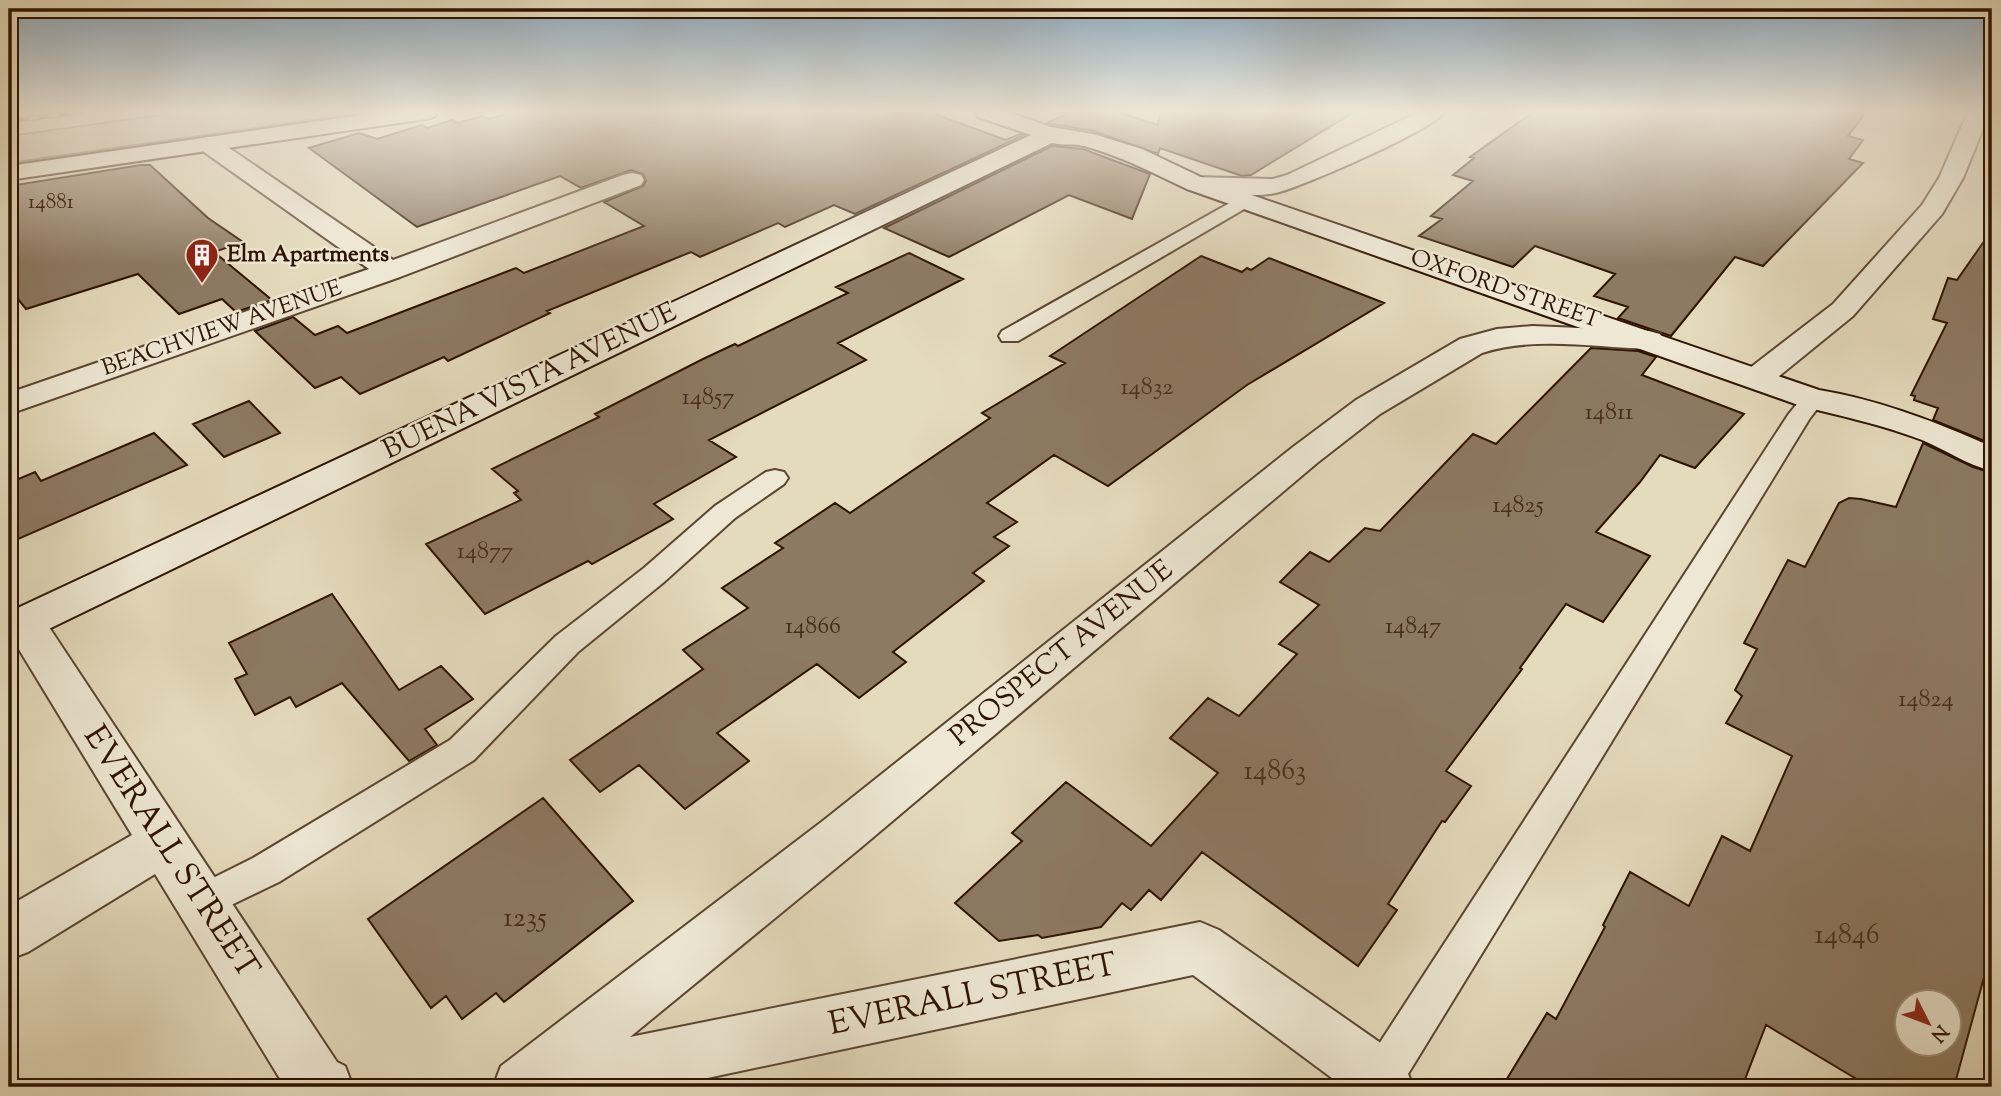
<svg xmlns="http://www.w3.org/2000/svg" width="2001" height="1096" font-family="'Sorts Mill Goudy',serif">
  <rect width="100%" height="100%" fill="#e4dabc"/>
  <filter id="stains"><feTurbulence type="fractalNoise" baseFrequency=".00286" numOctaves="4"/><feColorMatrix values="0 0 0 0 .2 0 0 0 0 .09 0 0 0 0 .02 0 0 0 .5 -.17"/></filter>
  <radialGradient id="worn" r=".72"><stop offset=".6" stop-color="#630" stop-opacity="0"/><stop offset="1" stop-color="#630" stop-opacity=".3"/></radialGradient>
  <path fill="#c5b89c" stroke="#7a664f" stroke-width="2" d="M 182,112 L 366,112 L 9,163 L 9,136 Z"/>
  <path fill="#8d7a63" stroke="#2f1302" stroke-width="2" fill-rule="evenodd" d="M 511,112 L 929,112 L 1006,140 L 1020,134 L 1024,135 L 855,214 L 834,205 L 785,227 L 778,223 L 700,257 L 691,252 L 547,311 L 550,313 L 448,361 L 444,357 L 360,394 L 341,377 L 315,388 L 255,331 L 293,317 L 315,335 L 338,326 L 347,333 L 516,268 L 524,273 L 644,226 L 604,202 L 643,186 L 646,181 L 643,174 L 631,170 L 581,188 L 560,176 L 417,227 L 309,148 L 359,133 L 377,139 L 422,125 L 427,128 L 452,120 L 458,123 L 482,116 L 488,119 Z
    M 1071,112 L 1118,112 L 1158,125 L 1160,112 L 1354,112 L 1251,175 L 1242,176 L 1160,148 L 1158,154 L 1094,131 L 1046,123 Z
    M 1533,112 L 1866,112 L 1848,136 L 1863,140 L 1849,159 L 1863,163 L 1763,266 L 1735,257 L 1671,336 L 1618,318 L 1628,307 L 1594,296 L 1615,274 L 1535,246 L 1513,267 L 1419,236 L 1442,219 L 1431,216 L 1473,181 L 1453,175 L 1474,158 L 1470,157 Z
    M 1052,146 L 1083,149 L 1150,174 L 1132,219 L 1069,195 L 949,257 L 884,228 Z
    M 141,165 L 150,165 L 208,218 L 243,242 L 214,252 L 272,300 L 236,312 L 222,299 L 179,314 L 138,274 L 26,309 L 9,288 L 9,186 Z
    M 1992,230 L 1992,444 L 1933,420 L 1938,408 L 1914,400 L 1915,396 L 1911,395 L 1947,323 L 1933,319 L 1948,278 L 1957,280 Z
    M 909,253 L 963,279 L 838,343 L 866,360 L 709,440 L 736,457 L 654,504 L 673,519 L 592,564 L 588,561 L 485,614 L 426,544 L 521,500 L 514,493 L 518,491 L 492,469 L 599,417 L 595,414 L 703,359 L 735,344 L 738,346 L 848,293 L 836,287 Z
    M 1201,256 L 1242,272 L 1247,268 L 1251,270 L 1269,258 L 1384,303 L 1247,385 L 1108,486 L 1054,455 L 987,503 L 1017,522 L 994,537 L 1009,546 L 973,573 L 984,581 L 893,652 L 906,662 L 859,698 L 817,664 L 717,733 L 749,761 L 685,809 L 639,765 L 600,792 L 570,760 L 703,669 L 683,650 L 748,608 L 722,588 L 783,548 L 775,543 L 835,503 L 850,513 L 990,418 L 982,413 L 1065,363 L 1050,356 Z
    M 1591,348 L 1638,351 L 1656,357 L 1642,375 L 1744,414 L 1695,468 L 1660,455 L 1640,482 L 1596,532 L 1650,556 L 1603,622 L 1566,604 L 1520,668 L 1522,669 L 1446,771 L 1471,786 L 1445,822 L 1442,821 L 1388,904 L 1397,910 L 1358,966 L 1202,852 L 1161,900 L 1149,890 L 1131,910 L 1122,903 L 1101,927 L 1042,938 L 1038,935 L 999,941 L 955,903 L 1022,841 L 1012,833 L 1066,782 L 1151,846 L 1218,773 L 1170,738 L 1208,698 L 1239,716 L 1297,654 L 1279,644 L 1319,605 L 1280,582 L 1310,552 L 1329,562 L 1365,528 L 1380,531 L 1473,434 L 1496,444 Z
    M 249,401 L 280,433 L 224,457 L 193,424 Z
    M 154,433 L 187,465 L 9,543 L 9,483 L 35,472 L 41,481 Z
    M 1923,443 L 1973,467 L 1992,473 L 1992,948 L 1954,1087 L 1870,1087 L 1766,1025 L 1742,1087 L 1502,1087 L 1547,1013 L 1556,1019 L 1605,927 L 1603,925 L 1630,872 L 1689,906 L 1722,836 L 1750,851 L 1792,756 L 1726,723 L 1742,696 L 1735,690 L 1757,649 L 1744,643 L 1788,560 L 1805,567 L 1839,503 L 1849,498 L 1861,499 L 1896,507 ZM 1907,1002 L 1949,1002 L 1949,1044 L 1907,1044 Z
    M 332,594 L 399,690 L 441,666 L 473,699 L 425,729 L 437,745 L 409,761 L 342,683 L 296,707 L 290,697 L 255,715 L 235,679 L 247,674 L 229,643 Z
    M 543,798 L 633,901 L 504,1002 L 496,993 L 462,1019 L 446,996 L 431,1008 L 368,919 Z"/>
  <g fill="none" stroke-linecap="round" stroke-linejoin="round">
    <defs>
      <path id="lane" d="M 1244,195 L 1251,197 L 1253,201 L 1251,205 L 1018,341 L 1002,341 L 999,336 L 1002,331 Z
        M 1813,392 L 1821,394 L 1825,399 L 1810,418 L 1400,1087 L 1363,1087 L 1360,1079 L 1366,1064 L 1788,415 L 1805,394 Z
        M 775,470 L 784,472 L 788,478 L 784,484 L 735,518 L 664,582 L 578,652 L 474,760 L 279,882 L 202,919 L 189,914 L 183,902 L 189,890 L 253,858 L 450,740 L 556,636 L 644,568 L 715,506 L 766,472 Z"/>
      <path id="street" d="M 1419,112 L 1445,112 C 1432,130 1302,187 1276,193 C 1252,198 1221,192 1196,191 L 1187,189 L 1184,184 L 1187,179 L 1196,177 L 1273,179 L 1287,175 Z
        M 1968,112 L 1990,112 L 1963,178 L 1942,214 L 1853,316 L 1768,385 L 1757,388 L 1746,385 L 1741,378 L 1746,371 L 1833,304 L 1922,205 L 1939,178 Z
        M 208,137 L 216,139 L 393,260 L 623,175 L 632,173 L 641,175 L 644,180 L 641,185 L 400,277 L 9,414 L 9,393 L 369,269 L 200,149 L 196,144 L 200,139 Z
        M 1533,326 L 1649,331 L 1660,334 L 1664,340 L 1660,346 L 1649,349 C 1595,347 1534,336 1482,353 L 1380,414 L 1317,463 L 858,850 L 630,1037 L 1200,922 L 1219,930 L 1402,1058 L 1410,1079 L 1407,1087 L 1344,1087 L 1193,975 L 665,1087 L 493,1087 L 501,1066 L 824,820 L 1293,447 L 1356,400 L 1460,339 L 1497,329 Z
        M 24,608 L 39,612 L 337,1062 L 345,1066 L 353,1087 L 285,1087 L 155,874 L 28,952 L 9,959 L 9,906 L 132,835 L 9,633 L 9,612 Z"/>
      <path id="secondary" d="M 382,112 L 437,112 L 434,117 L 426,119 L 9,180 L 9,166 Z
        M 975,112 L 1007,112 L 1051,127 L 1093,134 L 1142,149 L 1205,179 L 1819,390 C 1879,400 1937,422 1992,447 L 1992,471 C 1967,465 1946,450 1922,440 C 1883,425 1842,416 1801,406 L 1187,189 C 1153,173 1121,156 1084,146 C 1073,143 1063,146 1052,143 L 24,641 L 9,645 L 9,612 L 1031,135 L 978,117 Z"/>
    </defs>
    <use href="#lane" stroke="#5c4530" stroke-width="4"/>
    <use href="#street" stroke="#5c4530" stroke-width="4"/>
    <use href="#secondary" stroke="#2f1302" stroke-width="4"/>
    <use href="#lane" fill="#ede7d3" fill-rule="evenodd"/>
    <use href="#street" fill="#ede7d3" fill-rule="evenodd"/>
    <use href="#secondary" fill="#ede7d3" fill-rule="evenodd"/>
    <defs>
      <path id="rail" d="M 9,121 L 81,112"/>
    </defs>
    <use href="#rail" stroke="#2f1302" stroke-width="5"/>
    <use href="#rail" stroke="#ede7d3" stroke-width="3.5" stroke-dasharray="10" stroke-linecap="butt"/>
  </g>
  <linearGradient id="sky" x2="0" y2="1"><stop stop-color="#8da8bd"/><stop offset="0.42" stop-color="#f3eee1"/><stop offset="1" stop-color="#f3eee1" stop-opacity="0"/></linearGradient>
  <rect width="2001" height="265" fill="url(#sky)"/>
  <defs>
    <symbol id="building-pin" viewBox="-11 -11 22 30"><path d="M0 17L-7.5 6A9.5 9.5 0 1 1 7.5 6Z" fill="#8f2418" stroke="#ede7d3"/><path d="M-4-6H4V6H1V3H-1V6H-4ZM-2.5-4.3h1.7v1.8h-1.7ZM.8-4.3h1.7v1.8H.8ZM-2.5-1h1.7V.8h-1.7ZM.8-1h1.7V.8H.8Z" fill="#fff"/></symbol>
  </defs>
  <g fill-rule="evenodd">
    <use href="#building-pin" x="183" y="236" width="38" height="52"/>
  </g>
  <g text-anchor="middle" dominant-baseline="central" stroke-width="5" stroke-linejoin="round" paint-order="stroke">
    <g font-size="21" fill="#462d1a">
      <text x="51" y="203">14881</text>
    </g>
    <g font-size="23" font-weight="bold" fill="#2f1302" stroke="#ede7d3" text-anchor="start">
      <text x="227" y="255">Elm Apartments</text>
    </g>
    <g font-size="23" fill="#2f1302" stroke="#ede7d3">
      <text transform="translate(1505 290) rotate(19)">OXFORD STREET</text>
      <text transform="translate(222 329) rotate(-19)">BEACHVIEW AVENUE</text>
    </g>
    <g font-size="24" fill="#462d1a">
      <text x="1147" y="388">14832</text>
      <text x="708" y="398">14857</text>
      <text x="1609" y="413">14811</text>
      <text x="1518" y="506">14825</text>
      <text x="485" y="552">14877</text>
      <text x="813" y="627">14866</text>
      <text x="1413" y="627">14847</text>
      <text x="1926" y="700">14824</text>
    </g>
    <g font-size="28" fill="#2f1302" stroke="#ede7d3">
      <text transform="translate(530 382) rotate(-26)">BUENA VISTA AVENUE</text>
      <text transform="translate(1062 654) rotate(-39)">PROSPECT AVENUE</text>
    </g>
    <g font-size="28" fill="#462d1a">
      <text x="1275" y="772">14863</text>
      <text x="525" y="919">1235</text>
      <text x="1847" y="936">14846</text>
    </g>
    <g font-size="33" fill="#2f1302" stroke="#ede7d3">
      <text transform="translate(170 853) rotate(57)">EVERALL STREET</text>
      <text transform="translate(973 996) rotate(-12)">EVERALL STREET</text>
    </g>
  </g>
  <rect width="2001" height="1096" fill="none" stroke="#e4dabc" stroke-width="35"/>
  <rect x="10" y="10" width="1980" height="1075" fill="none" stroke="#2f1302" stroke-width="3.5"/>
  <rect x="18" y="18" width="1966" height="1061" fill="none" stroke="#2f1302" stroke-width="2"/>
  <g transform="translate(1928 1023) rotate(132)"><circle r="33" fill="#ede7d3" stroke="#a1927f" stroke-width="2"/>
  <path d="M0-5L12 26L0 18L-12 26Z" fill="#8f2418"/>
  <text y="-10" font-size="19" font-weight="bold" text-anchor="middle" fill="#2f1302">N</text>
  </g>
  <rect width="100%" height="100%" filter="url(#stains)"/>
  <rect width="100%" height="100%" fill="url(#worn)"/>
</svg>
